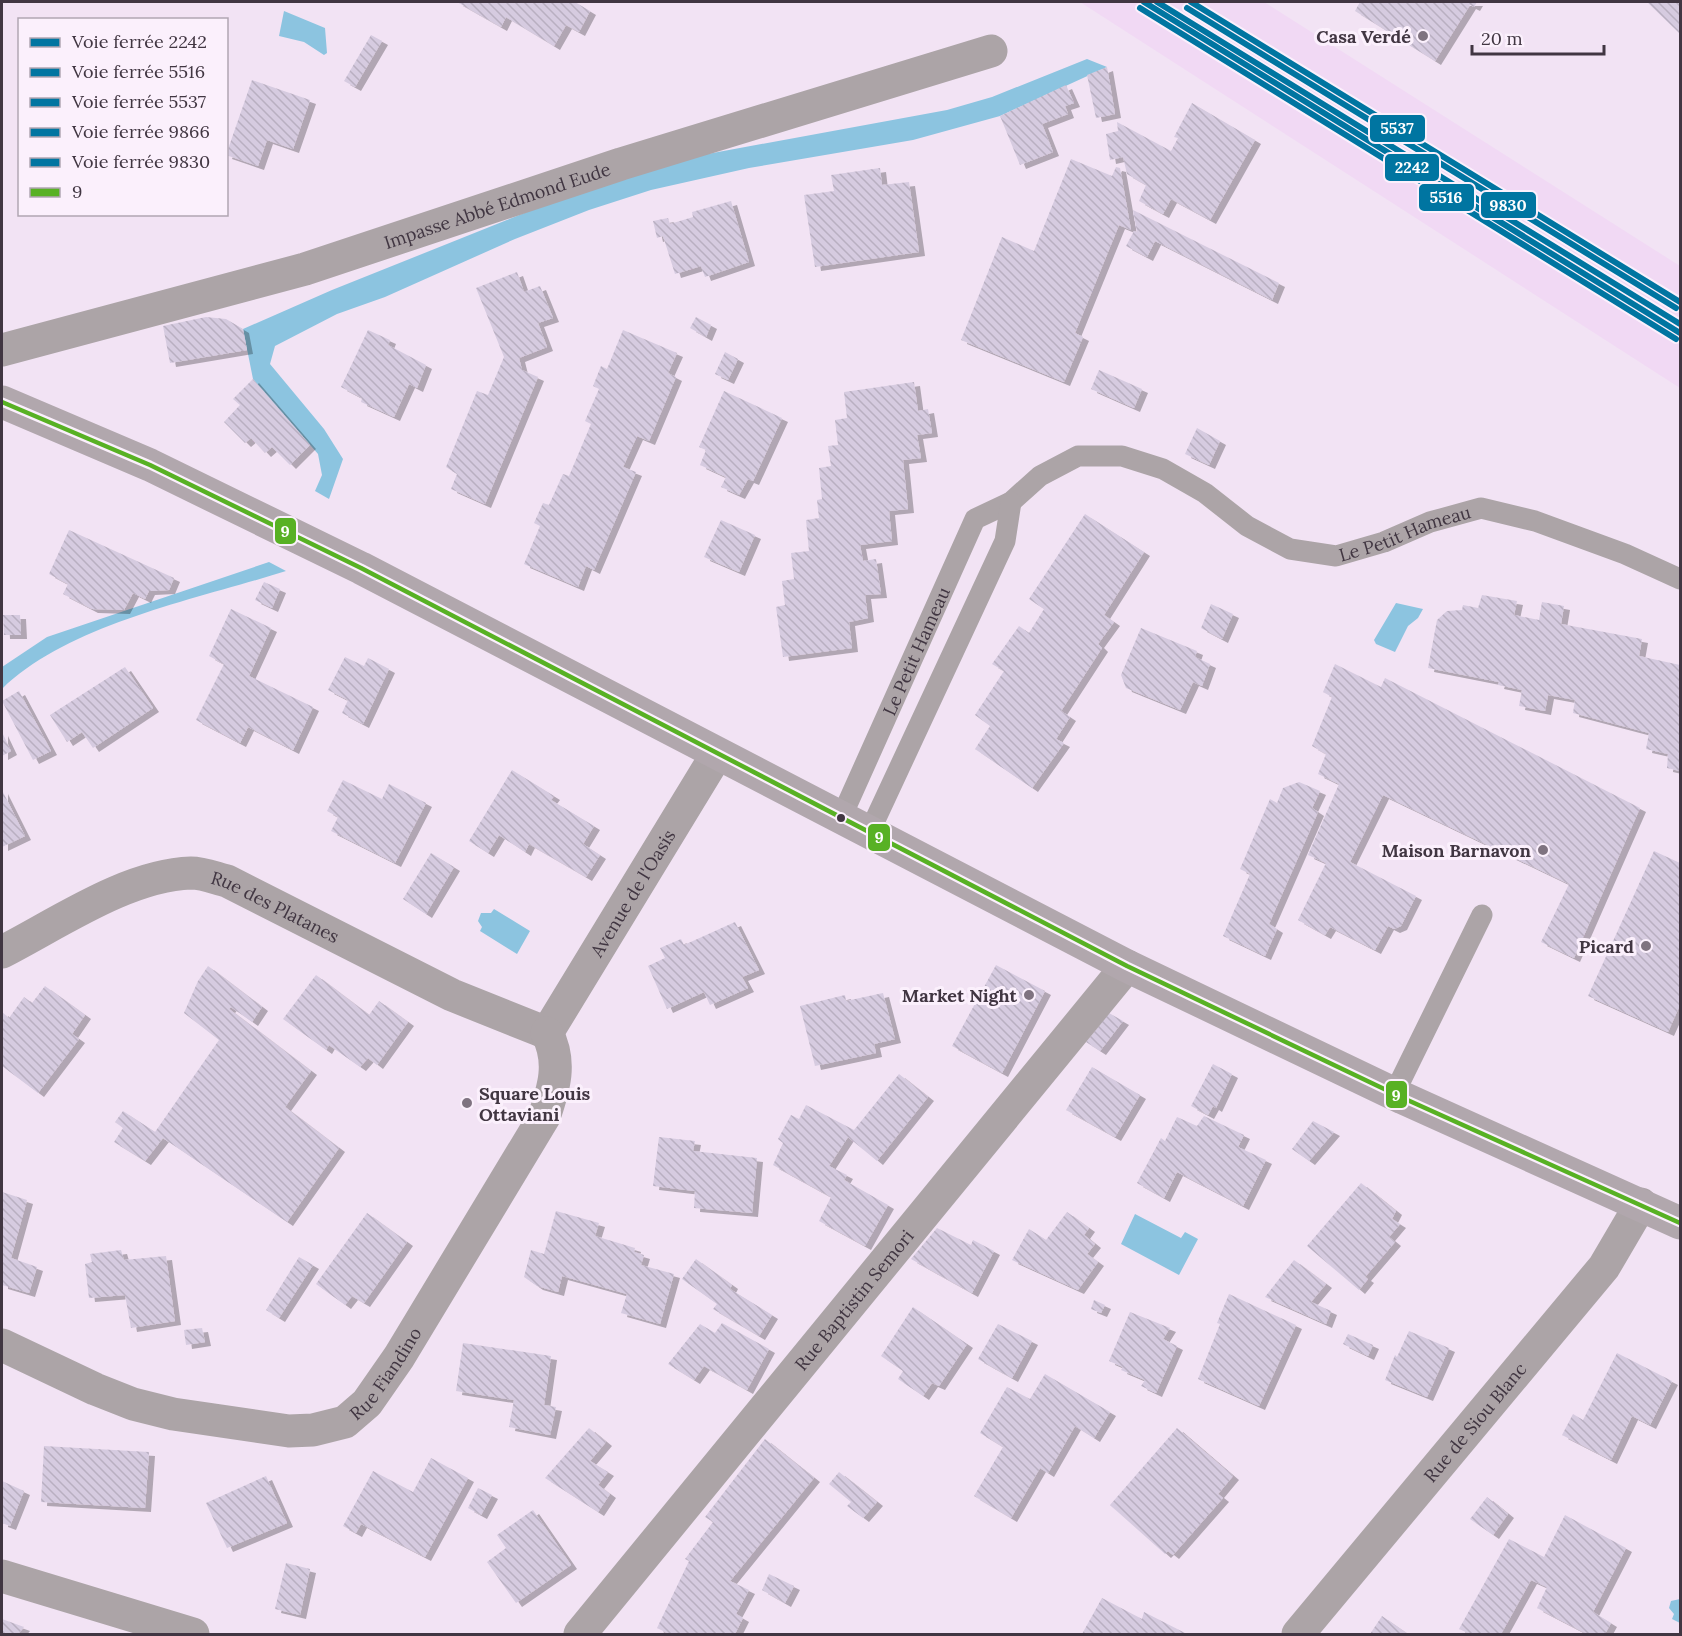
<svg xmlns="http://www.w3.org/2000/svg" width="1682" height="1636" font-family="Lora,serif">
  <defs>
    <pattern id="building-back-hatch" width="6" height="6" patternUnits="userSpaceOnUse" patternTransform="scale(1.5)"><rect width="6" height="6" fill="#d6cbe0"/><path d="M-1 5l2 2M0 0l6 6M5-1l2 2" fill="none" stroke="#b9afc1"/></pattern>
    <filter id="shadow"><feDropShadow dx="6" dy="4" stdDeviation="0" flood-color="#0004"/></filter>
  </defs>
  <rect width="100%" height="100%" fill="#f2e3f4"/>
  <path fill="#f1d9f4" d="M 1080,2 L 1264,2 L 1680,266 L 1680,388 Z"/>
  <path fill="#8cc4e0" d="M 284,11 L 325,28 L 327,53 L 324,55 L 304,42 L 279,36 Z
    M 1087,59 L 1107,67 L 1000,116 L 913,140 L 749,168 L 651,190 L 589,210 L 515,239 L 385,297 L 337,314 L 275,346 L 270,364 L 324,429 L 343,459 L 329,499 L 315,491 L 322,475 L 318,454 L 253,379 L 243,329 L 332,290 L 582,190 L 702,155 L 947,110 L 992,97 Z
    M 269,562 L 286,571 C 198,599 68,624 2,689 L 2,667 L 47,637 Z
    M 1396,603 L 1423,609 L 1418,618 L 1408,626 L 1395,652 L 1376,644 L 1374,640 Z
    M 494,909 L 530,931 L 517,954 L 480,931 L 482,927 L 478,921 L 481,913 L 491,913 Z
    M 1135,1214 L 1181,1238 L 1185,1232 L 1198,1239 L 1179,1275 L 1121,1244 Z
    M 1680,1599 L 1680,1623 L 1672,1619 L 1674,1614 L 1669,1608 L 1671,1601 Z"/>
  <path fill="url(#building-back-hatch)" filter="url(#shadow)" d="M 457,2 L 575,2 L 590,11 L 579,32 L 566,25 L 554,46 L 506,17 L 501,27 Z
    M 1360,2 L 1477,2 L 1474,7 L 1470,5 L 1435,61 L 1355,11 Z
    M 1647,2 L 1680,2 L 1680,34 Z
    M 371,35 L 382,41 L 355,87 L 344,81 Z
    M 1107,67 L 1115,114 L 1096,118 L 1087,75 Z
    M 252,80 L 310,100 L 293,149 L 267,140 L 258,166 L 226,155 Z
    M 1066,85 L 1074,103 L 1065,106 L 1068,114 L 1042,124 L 1053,152 L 1020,165 L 1000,116 Z
    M 1192,103 L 1255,140 L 1210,220 L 1171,199 L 1163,214 L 1139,201 L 1146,185 L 1127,174 L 1123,157 L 1110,160 L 1106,134 L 1118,131 L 1117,122 L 1171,151 L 1178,138 L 1174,137 Z
    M 1071,159 L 1112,176 L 1116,167 L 1120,168 L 1131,230 L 1119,225 L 1075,333 L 1083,337 L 1064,382 L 961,340 L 1002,237 L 1034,251 Z
    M 880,168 L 882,185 L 909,182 L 919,252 L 815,267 L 804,195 L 834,191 L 831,175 Z
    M 731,201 L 749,262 L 705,277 L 701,266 L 675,274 L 663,236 L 657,238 L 653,221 L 668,218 L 670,224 L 693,217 L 692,212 Z
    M 1133,210 L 1279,283 L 1272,300 L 1155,241 L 1147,257 L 1126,246 L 1134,231 L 1137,232 Z
    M 517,272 L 524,292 L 540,286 L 553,318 L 538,323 L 547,347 L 519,358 L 522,370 L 538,377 L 485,504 L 451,489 L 457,474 L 446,467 L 477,391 L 488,395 L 504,357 L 476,288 Z
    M 206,317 L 226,319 L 243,329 L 247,350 L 170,363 L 163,326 Z
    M 696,317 L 711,325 L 706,337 L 690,328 Z
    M 368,330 L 390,340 L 388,345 L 426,365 L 417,388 L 409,384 L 394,417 L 361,402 L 362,398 L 341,387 Z
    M 623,330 L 677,353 L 668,373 L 676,377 L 649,441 L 637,436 L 623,467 L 636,472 L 594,570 L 586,566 L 578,587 L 524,564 L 540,526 L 534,523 L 543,503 L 549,505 L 563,474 L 569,476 L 591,424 L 585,421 L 599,389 L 593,386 L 601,366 L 607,369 Z
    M 725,352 L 738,359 L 728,380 L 715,374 Z
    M 1099,370 L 1142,389 L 1134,408 L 1091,389 Z
    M 253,379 L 310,445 L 290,465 L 272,447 L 265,453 L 251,438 L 245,443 L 224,422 L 240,405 L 233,399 Z
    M 914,382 L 918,411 L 928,409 L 932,433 L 917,435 L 921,458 L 903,460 L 908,509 L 889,511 L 892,541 L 860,545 L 863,561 L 876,559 L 881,594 L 865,595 L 868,618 L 849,622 L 852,648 L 783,657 L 776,607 L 785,605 L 782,581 L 794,579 L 791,553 L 809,551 L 806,520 L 819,518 L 817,500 L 822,499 L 819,468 L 831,466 L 828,446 L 838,445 L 835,420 L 847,418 L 844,392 Z
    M 724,391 L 782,418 L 753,481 L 748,479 L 739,495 L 721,487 L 726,477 L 700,465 L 706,450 L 699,447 Z
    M 1197,428 L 1220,441 L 1209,465 L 1185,454 Z
    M 1085,514 L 1144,552 L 1104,615 L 1114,622 L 1098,644 L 1102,648 L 1061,711 L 1070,717 L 1056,739 L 1064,743 L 1032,788 L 975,749 L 990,726 L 975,715 L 1004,671 L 992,664 L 1019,626 L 1029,633 L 1044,609 L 1029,599 Z
    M 721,520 L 755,535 L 739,572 L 704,557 Z
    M 69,530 L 174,578 L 169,590 L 149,591 L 145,599 L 133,593 L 124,610 L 92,609 L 63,594 L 68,584 L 49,574 Z
    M 264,582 L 280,589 L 272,608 L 255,600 Z
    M 1482,595 L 1517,601 L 1514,615 L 1539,620 L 1542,602 L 1564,606 L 1561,624 L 1642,639 L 1639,656 L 1680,665 L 1680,771 L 1667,768 L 1668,754 L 1646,749 L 1649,733 L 1573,713 L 1575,700 L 1548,695 L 1545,711 L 1519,706 L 1522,690 L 1498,685 L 1499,682 L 1428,668 L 1437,620 L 1447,611 L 1462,610 L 1463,605 L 1478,608 Z
    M 1211,604 L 1233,614 L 1222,639 L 1201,628 Z
    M 231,609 L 271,628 L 249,676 L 313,707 L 293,750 L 248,727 L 240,743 L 196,720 L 224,664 L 209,656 Z
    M 3,615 L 20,615 L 21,635 L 4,635 Z
    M 1141,628 L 1197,651 L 1195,657 L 1210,664 L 1202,686 L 1193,682 L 1180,710 L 1126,688 L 1121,675 Z
    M 345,657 L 364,666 L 368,658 L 389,669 L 363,724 L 342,713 L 348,700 L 328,690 Z
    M 1335,664 L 1381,687 L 1385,678 L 1640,808 L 1574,958 L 1541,942 L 1569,884 L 1383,795 L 1350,862 L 1416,896 L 1401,926 L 1394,929 L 1388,926 L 1375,950 L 1330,927 L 1325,935 L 1298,920 L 1326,863 L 1308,855 L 1339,784 L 1318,774 L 1326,754 L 1312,746 L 1332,697 L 1323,692 Z
    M 125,667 L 153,708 L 93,748 L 82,732 L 67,742 L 50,715 Z
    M 19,691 L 51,751 L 33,760 L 2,701 Z
    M 2,732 L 11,751 L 2,756 Z
    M 512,770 L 554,796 L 551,800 L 594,826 L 583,844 L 600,855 L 586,877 L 529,844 L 525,852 L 499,835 L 488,853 L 469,841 Z
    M 343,780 L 382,799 L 389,784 L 426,803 L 395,863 L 331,831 L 338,817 L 327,811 Z
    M 1299,782 L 1320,791 L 1312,808 L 1318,812 L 1269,924 L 1277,929 L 1265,956 L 1223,936 L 1250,874 L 1240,869 L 1270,799 L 1277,803 L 1283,788 Z
    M 2,790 L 25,836 L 2,847 Z
    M 1654,851 L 1680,863 L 1680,1005 L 1668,1032 L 1588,996 Z
    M 431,853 L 454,867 L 426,914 L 403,899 Z
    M 735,922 L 759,970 L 742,977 L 748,988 L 710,1005 L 704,992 L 667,1009 L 648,966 L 665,958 L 660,948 L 681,939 L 684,945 Z
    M 996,965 L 1045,991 L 1002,1073 L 952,1046 Z
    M 208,966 L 262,1007 L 252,1022 L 231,1007 L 229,1009 L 311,1071 L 285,1107 L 339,1148 L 287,1222 L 163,1138 L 145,1161 L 114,1142 L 123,1128 L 115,1122 L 123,1111 L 155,1132 L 219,1040 L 184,1013 L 198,981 Z
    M 316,975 L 369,1015 L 379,1001 L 408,1022 L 377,1065 L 368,1058 L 360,1067 L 329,1045 L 326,1050 L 283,1019 Z
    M 45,986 L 85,1015 L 72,1034 L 79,1039 L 38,1093 L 2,1066 L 2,1012 L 9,1018 L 24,997 L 32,1003 Z
    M 883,993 L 895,1039 L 874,1044 L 876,1053 L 815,1066 L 800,1006 L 845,995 L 846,1001 Z
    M 1109,1013 L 1123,1021 L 1100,1051 L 1086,1042 Z
    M 1213,1064 L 1232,1074 L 1216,1108 L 1213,1106 L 1208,1115 L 1191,1106 Z
    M 1092,1067 L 1140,1095 L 1115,1137 L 1066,1110 Z
    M 899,1074 L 928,1097 L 877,1161 L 848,1137 L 829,1166 L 847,1175 L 844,1180 L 888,1205 L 865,1246 L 819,1221 L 831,1197 L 773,1165 L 783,1143 L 778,1139 L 791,1115 L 799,1119 L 806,1105 L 854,1130 Z
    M 1204,1116 L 1244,1135 L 1238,1147 L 1266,1160 L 1243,1206 L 1177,1172 L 1164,1198 L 1137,1183 L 1161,1138 L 1165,1141 L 1177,1117 L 1197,1126 Z
    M 1313,1121 L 1334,1132 L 1309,1161 L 1292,1149 Z
    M 659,1137 L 695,1141 L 693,1151 L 757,1158 L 752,1213 L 694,1208 L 695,1191 L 653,1186 Z
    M 1361,1183 L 1396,1211 L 1392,1219 L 1400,1224 L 1389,1237 L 1395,1242 L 1365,1277 L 1368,1279 L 1359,1290 L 1307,1246 Z
    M 2,1192 L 27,1200 L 11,1258 L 37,1267 L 29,1293 L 2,1285 Z
    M 556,1211 L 599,1223 L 595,1236 L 635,1248 L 634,1252 L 644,1255 L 641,1265 L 674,1274 L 660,1324 L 621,1313 L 627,1294 L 562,1276 L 558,1292 L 537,1286 L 524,1277 L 531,1250 L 544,1254 Z
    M 1067,1212 L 1089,1228 L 1084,1235 L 1095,1244 L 1087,1254 L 1098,1262 L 1078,1290 L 1012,1260 L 1029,1229 L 1046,1240 Z
    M 367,1213 L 407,1242 L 364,1303 L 352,1296 L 345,1305 L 316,1284 Z
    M 937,1228 L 971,1245 L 973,1240 L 994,1251 L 972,1293 L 911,1259 Z
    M 121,1250 L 124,1260 L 166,1256 L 175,1321 L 131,1328 L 125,1295 L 89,1298 L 85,1264 L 92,1262 L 90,1254 Z
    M 299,1257 L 313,1265 L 279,1318 L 266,1310 Z
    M 696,1259 L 732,1285 L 730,1289 L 772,1315 L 759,1336 L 713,1309 L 717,1304 L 682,1279 Z
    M 1294,1260 L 1326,1284 L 1311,1302 L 1331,1311 L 1326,1324 L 1265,1297 Z
    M 1229,1294 L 1296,1325 L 1259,1406 L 1198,1379 L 1220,1324 L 1217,1323 Z
    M 1094,1300 L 1105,1305 L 1101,1313 L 1091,1309 Z
    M 913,1307 L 967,1344 L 939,1386 L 932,1383 L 923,1396 L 898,1379 L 903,1371 L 881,1356 Z
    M 1130,1312 L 1170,1328 L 1163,1339 L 1177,1346 L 1156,1393 L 1141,1386 L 1145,1380 L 1121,1370 L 1123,1367 L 1109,1361 Z
    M 722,1323 L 769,1349 L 747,1390 L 704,1366 L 694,1380 L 668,1364 L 700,1324 L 715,1333 Z
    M 998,1324 L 1032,1341 L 1012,1378 L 978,1359 Z
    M 202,1328 L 205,1342 L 186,1345 L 184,1330 Z
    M 1409,1331 L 1449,1348 L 1427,1397 L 1385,1380 L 1395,1355 L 1397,1357 Z
    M 1348,1334 L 1373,1345 L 1368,1356 L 1343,1344 Z
    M 463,1343 L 551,1356 L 544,1405 L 556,1407 L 550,1435 L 509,1427 L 514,1400 L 456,1391 Z
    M 1617,1353 L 1672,1381 L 1650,1425 L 1632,1416 L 1611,1460 L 1562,1435 L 1573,1414 L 1583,1420 Z
    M 1045,1374 L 1110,1412 L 1094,1438 L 1075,1426 L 1048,1473 L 1040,1468 L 1011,1518 L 974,1496 L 1003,1447 L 980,1433 L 1007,1387 L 1030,1399 Z
    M 589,1428 L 606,1442 L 590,1461 L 608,1472 L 598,1485 L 610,1494 L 598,1512 L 545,1478 Z
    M 1177,1428 L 1233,1476 L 1218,1494 L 1223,1498 L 1173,1555 L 1168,1551 L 1165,1554 L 1110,1505 Z
    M 765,1439 L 814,1478 L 730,1581 L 749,1590 L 736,1614 L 743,1618 L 735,1634 L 669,1634 L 657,1628 L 689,1561 L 685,1559 L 713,1522 L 705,1517 Z
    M 44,1446 L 149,1452 L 145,1508 L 41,1502 Z
    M 431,1458 L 468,1478 L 425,1557 L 361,1524 L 356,1533 L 343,1526 L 373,1471 L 413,1492 Z
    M 839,1472 L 877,1502 L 863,1518 L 847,1506 L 851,1502 L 829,1484 Z
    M 266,1476 L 287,1523 L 227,1548 L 206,1503 Z
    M 2,1481 L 24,1491 L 10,1526 L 2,1523 Z
    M 478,1488 L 492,1495 L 481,1515 L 468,1508 Z
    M 1487,1497 L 1508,1514 L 1493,1535 L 1470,1519 Z
    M 533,1510 L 571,1565 L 516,1603 L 487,1562 L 506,1548 L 497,1535 Z
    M 1565,1515 L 1626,1548 L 1593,1612 L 1611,1623 L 1605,1634 L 1587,1634 L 1537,1608 L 1547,1587 L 1531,1580 L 1501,1634 L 1470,1634 L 1459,1629 L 1509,1539 L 1544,1557 Z
    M 286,1563 L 310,1569 L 300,1615 L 275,1609 Z
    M 769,1574 L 794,1586 L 785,1603 L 762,1590 Z
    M 1102,1598 L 1142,1619 L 1144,1612 L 1187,1634 L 1082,1634 Z
    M 1382,1616 L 1408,1634 L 1370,1634 Z
    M 2,1619 L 24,1627 L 18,1634 L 2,1634 Z"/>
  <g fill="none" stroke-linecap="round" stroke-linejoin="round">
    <g stroke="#aca4a7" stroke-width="21">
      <path id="s1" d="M 841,818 L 975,519 L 1011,502 L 1040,476 L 1078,456 L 1122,456 L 1163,469 L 1205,493 L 1247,526 L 1290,549 L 1336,556 L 1384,542 L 1430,522 L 1481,508 L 1535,521 L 1625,554 L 1680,579"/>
      <path d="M 869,833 L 1005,541 L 1011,502"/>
      <path d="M 1394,1094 L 1482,915"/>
    </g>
    <g stroke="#aca4a7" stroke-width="33">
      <path id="s2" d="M 2,350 L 305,269 L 621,164 L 991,51"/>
      <path id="s3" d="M 2,952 C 57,924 127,875 191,873 C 203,873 215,878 227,881 L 452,995 L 547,1033"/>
      <path id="s4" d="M 547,1033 L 717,754"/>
      <path id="s5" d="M 2,1345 L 95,1389 L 133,1404 L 173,1414 L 289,1431 L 313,1430 L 345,1422 L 367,1403 L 399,1357 L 544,1117 C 554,1088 562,1062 547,1033"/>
      <path d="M 2,1576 L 193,1634"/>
      <path id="s6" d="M 580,1634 L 1127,966"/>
      <path id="s7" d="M 1298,1634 L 1604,1267 L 1641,1204"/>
    </g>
    <path stroke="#b1a7ad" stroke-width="33" d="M 2,402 L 150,465 L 361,568 L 1127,966 L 1403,1098 L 1680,1223"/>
    <defs>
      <path id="bus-1" d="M 2,402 L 150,465 L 361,568 L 1127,966 L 1403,1098 L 1680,1223"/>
    </defs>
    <use href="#bus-1" stroke="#fbf0fc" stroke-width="9"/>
    <use href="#bus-1" stroke="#58b124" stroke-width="4.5"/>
    <defs>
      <path id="rail-1" d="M 1144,2 L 1680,333"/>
      <path id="rail-2" d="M 1140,8 L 1676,339"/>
      <path id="rail-3" d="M 1191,2 L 1680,302"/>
      <path id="rail-4" d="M 1157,2 L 1680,324"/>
      <path id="rail-5" d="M 1187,8 L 1676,308"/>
    </defs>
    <use href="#rail-1" stroke="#fbf0fc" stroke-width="10"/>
    <use href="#rail-2" stroke="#fbf0fc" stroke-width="10"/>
    <use href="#rail-3" stroke="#fbf0fc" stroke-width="10"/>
    <use href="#rail-4" stroke="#fbf0fc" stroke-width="10"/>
    <use href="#rail-5" stroke="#fbf0fc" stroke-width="10"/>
    <use href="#rail-1" stroke="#0075a1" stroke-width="6"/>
    <use href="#rail-2" stroke="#0075a1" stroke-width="6"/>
    <use href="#rail-3" stroke="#0075a1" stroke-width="6"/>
    <use href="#rail-4" stroke="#0075a1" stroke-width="6"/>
    <use href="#rail-5" stroke="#0075a1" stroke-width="6"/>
  </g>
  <g fill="#7f7380" stroke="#fbf0fc" stroke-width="2">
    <circle cx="1423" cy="36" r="6"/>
    <circle cx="1543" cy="850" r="6"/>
    <circle cx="1646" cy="946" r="6"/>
    <circle cx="1029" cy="995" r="6"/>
    <circle cx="467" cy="1103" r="6"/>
  </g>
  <circle fill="#413642" stroke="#fbf0fc" stroke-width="2" cx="841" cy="818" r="5"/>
  <g text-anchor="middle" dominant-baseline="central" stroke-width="6" stroke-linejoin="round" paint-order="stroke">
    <g font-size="18" font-weight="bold" fill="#413642" stroke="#fbf0fc" text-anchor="end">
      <text x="1411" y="36">Casa Verdé</text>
      <text x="1531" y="850">Maison Barnavon</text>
      <text x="1634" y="946">Picard</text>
      <text x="1017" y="995">Market Night</text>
      <text x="479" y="1093" text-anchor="start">Square Louis<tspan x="479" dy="21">Ottaviani</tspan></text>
    </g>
    <g font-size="18" fill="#413642" stroke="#fbf0fc">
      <text stroke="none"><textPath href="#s2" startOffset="516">Impasse Abbé Edmond Eude</textPath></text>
      <text stroke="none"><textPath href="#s1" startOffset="806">Le Petit Hameau</textPath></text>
      <text stroke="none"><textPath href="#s1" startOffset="183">Le Petit Hameau</textPath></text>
      <text stroke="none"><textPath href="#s4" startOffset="164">Avenue de l'Oasis</textPath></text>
      <text stroke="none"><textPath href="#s3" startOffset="298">Rue des Platanes</textPath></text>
      <text stroke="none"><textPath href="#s6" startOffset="432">Rue Baptistin Semori</textPath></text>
      <text stroke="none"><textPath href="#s5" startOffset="423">Rue Fiandino</textPath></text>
      <text stroke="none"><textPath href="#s7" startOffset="276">Rue de Siou Blanc</textPath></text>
    </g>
  </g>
  <g stroke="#fbf0fc" stroke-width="2">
    <rect x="1369" y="114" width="57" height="29" rx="6" fill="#0075a1"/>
    <rect x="1384" y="153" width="56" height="29" rx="6" fill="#0075a1"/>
    <rect x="1418" y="183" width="57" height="29" rx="6" fill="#0075a1"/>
    <rect x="1480" y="191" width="57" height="28" rx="6" fill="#0075a1"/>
    <rect x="274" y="517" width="23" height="28" rx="6" fill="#58b124"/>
    <rect x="867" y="823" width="24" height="29" rx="6" fill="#58b124"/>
    <rect x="1385" y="1080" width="23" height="29" rx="6" fill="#58b124"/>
  </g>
  <g font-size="16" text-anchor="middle" font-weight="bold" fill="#fff">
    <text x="1397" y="134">5537</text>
    <text x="1412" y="173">2242</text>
    <text x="1446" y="203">5516</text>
    <text x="1508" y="211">9830</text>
    <text x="285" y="537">9</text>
    <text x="879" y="843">9</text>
    <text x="1396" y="1101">9</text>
  </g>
  <rect width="1682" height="1636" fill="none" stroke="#413642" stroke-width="6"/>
  <rect x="18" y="18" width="210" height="198" fill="#fbf0fc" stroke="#b1a6b2" stroke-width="1.5"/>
  <rect x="30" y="38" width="30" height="9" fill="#0075a1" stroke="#b1a6b2" stroke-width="1.5"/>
  <text x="72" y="48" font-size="18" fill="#413642">Voie ferrée 2242</text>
  <rect x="30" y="68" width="30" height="9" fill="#0075a1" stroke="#b1a6b2" stroke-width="1.5"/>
  <text x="72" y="78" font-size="18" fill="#413642">Voie ferrée 5516</text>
  <rect x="30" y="98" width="30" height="9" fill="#0075a1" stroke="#b1a6b2" stroke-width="1.5"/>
  <text x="72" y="108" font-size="18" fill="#413642">Voie ferrée 5537</text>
  <rect x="30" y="128" width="30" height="9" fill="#0075a1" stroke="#b1a6b2" stroke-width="1.5"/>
  <text x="72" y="138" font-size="18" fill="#413642">Voie ferrée 9866</text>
  <rect x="30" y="158" width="30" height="9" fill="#0075a1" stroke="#b1a6b2" stroke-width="1.5"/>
  <text x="72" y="168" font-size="18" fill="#413642">Voie ferrée 9830</text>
  <rect x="30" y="188" width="30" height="9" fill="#58b124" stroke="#b1a6b2" stroke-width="1.5"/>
  <text x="72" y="198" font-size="18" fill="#413642">9</text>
  <path d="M1472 45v9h132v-9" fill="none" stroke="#413642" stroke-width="3"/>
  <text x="1481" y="45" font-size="18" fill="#413642" stroke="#fbf0fc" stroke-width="4.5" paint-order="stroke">20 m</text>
</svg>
